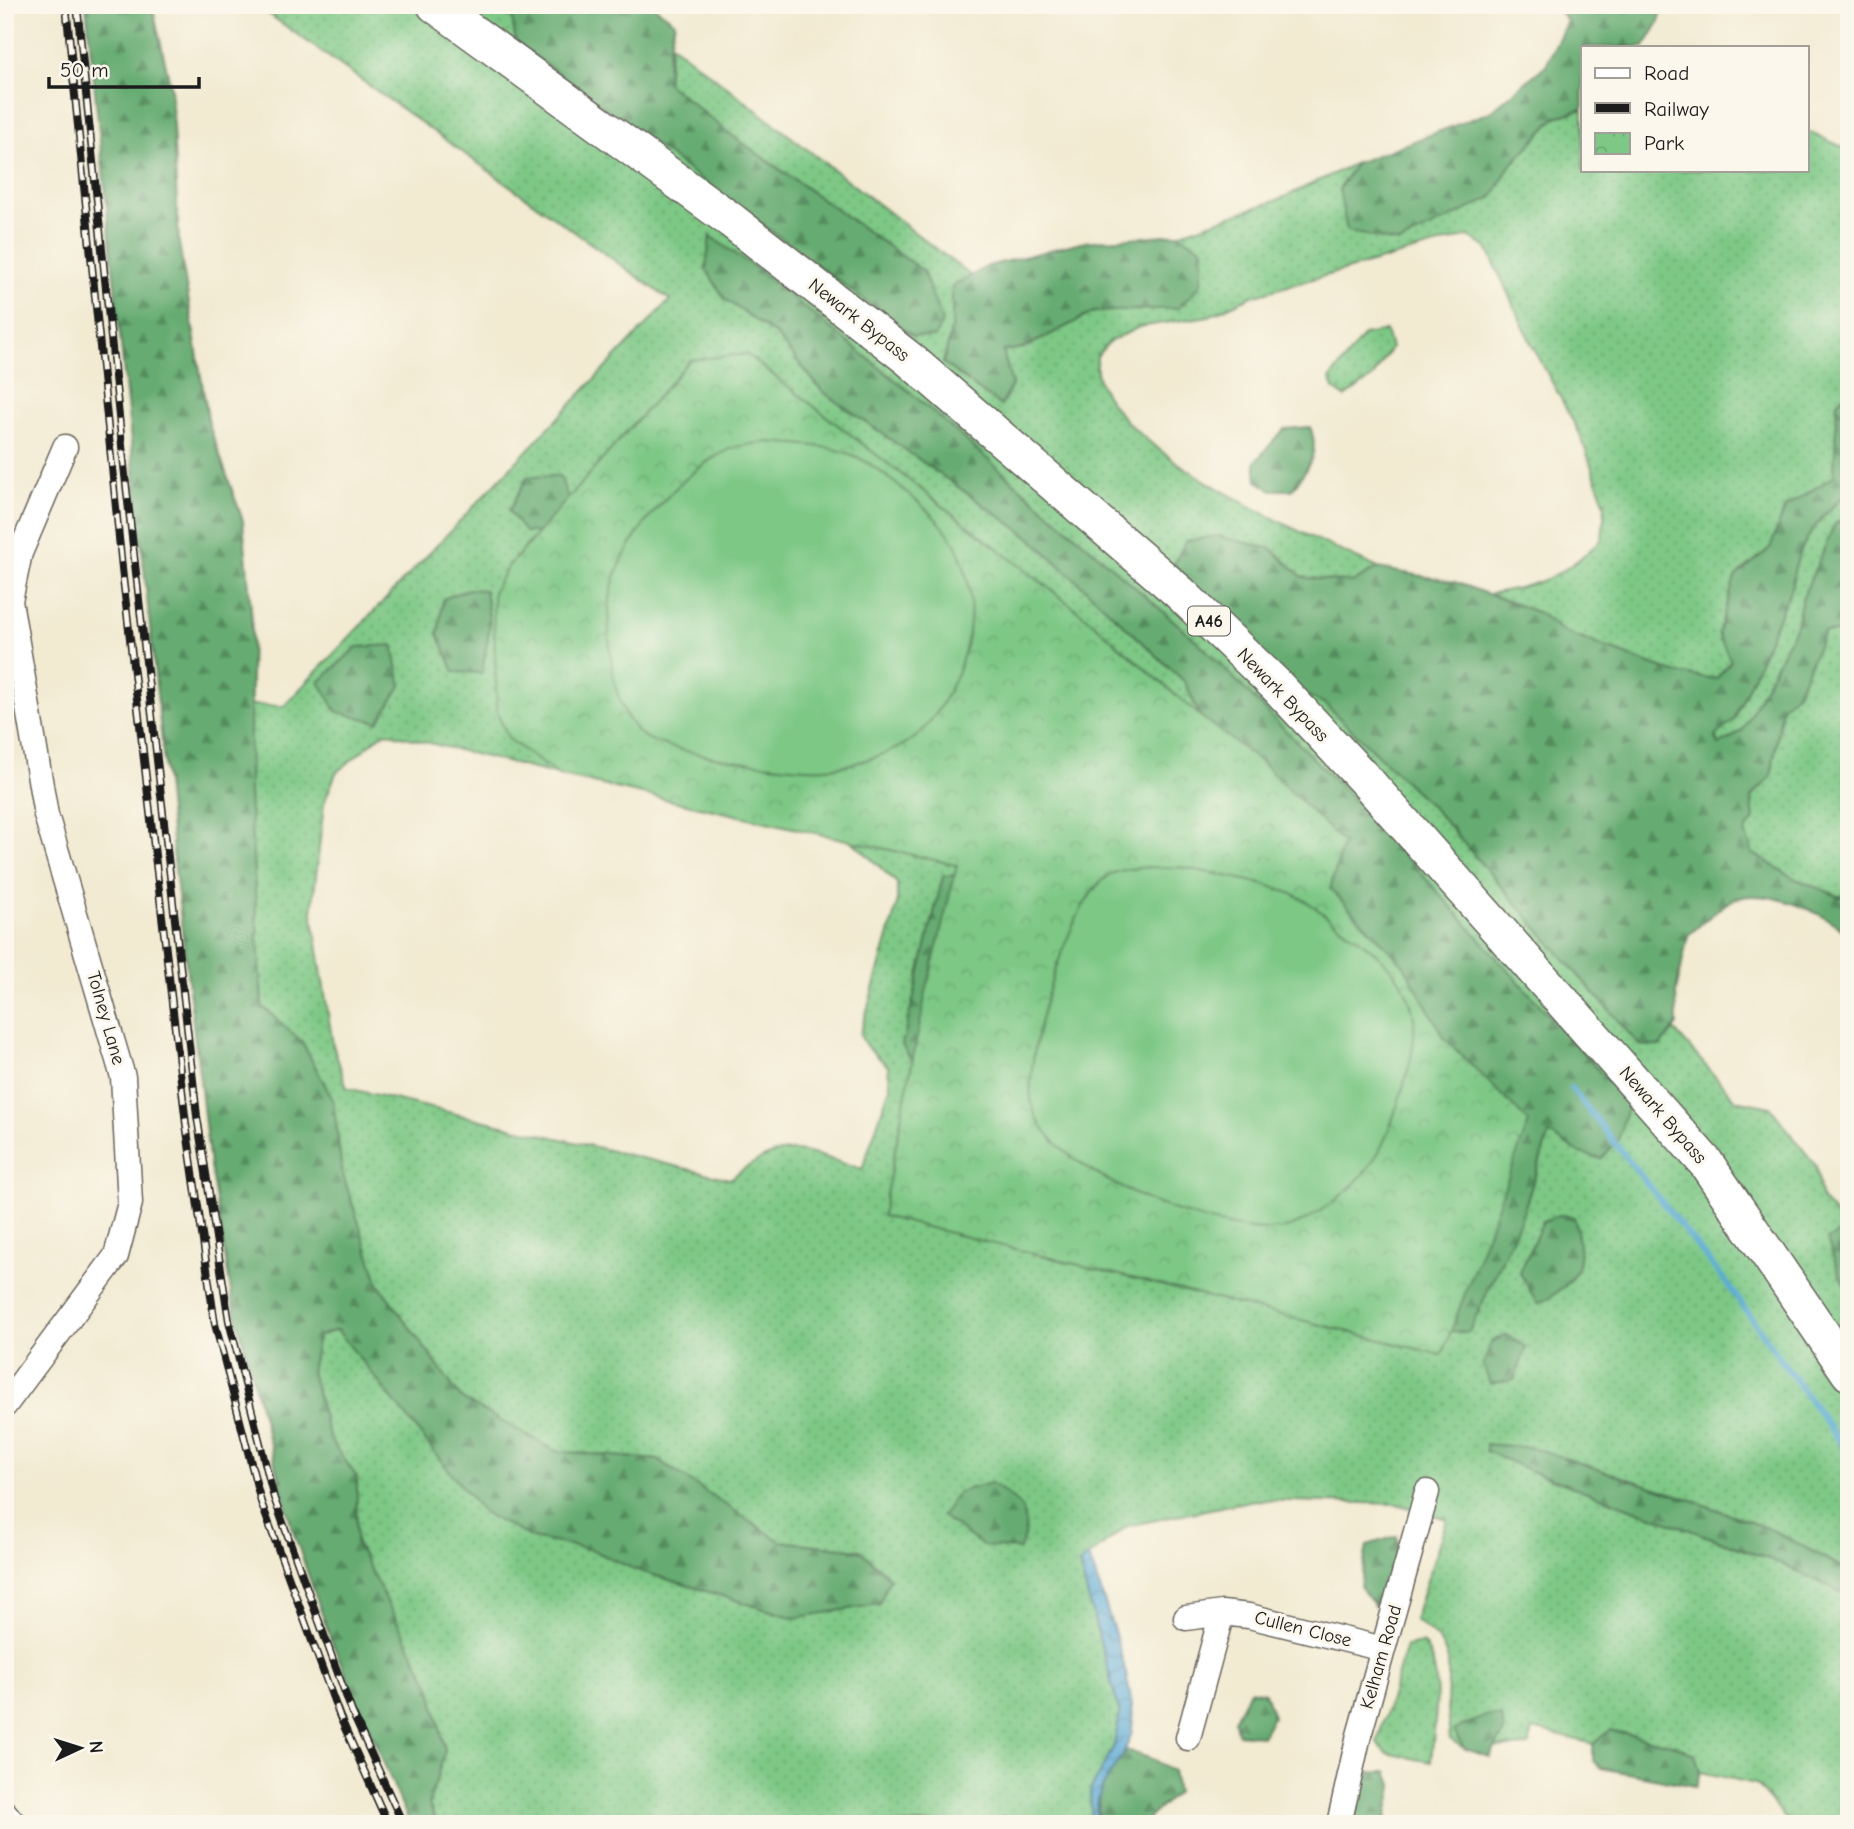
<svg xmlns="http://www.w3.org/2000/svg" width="1854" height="1829" font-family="'Comic Neue',sans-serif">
  <defs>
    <pattern id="grass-dots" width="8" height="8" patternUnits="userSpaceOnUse" patternTransform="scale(1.75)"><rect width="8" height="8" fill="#7dc885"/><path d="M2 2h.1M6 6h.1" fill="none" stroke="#6bab72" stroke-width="1.8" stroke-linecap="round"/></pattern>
    <pattern id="forest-firs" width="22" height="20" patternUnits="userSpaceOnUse" patternTransform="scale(1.75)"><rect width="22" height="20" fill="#66ac72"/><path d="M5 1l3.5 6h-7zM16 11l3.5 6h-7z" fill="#538b5d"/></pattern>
    <pattern id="park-crowns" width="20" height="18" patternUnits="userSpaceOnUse" patternTransform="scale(1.75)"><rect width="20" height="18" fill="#7dc885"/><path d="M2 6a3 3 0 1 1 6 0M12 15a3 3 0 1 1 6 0" fill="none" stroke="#6bab72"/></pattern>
    <pattern id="water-waves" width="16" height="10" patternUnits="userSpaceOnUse" patternTransform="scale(1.75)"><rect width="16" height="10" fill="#5cabd6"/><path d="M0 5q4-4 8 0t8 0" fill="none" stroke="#4b8aad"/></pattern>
  </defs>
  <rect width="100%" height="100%" fill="#fbf7ec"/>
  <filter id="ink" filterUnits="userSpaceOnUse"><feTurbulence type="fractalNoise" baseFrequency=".0143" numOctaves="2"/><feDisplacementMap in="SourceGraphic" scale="14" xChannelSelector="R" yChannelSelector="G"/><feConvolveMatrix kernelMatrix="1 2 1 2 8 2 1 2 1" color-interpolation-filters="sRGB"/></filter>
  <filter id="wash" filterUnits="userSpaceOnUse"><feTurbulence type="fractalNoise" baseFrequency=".00686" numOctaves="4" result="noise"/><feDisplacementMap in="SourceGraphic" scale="28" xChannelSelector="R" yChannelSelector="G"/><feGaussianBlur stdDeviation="1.57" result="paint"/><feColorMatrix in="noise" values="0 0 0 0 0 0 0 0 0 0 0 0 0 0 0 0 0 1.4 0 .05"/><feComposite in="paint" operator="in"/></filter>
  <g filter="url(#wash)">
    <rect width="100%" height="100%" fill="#f2ead1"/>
    <path fill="url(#grass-dots)" stroke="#4c7250" stroke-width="2" fill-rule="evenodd" d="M 256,5 L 510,5 L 516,42 L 913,336 L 923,271 L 730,134 L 667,83 L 671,44 L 971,276 L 952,287 L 952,328 L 943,363 L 1001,406 L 1012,385 L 1003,351 L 1024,348 L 1094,312 L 1179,307 L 1203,249 L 1178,234 L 1280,199 L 1356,163 L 1339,189 L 1493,197 L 1509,167 L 1556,117 L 1583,109 L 1583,170 L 1807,170 L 1807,131 L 1849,150 L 1849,391 L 1837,402 L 1834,476 L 1785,508 L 1770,548 L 1735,577 L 1731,661 L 1716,679 L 1674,673 L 1564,632 L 1539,613 L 1488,594 C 1541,585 1563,577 1602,539 L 1605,505 L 1580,434 L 1532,345 L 1487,248 L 1468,236 L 1252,296 L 1209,316 L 1139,327 L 1109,342 L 1097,356 C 1097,362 1096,371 1098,377 C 1121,455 1307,535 1378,568 L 1352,583 L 1301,577 L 1272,549 L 1298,692 L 1324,703 L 1436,811 L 1640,1046 L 1660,1046 L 1674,1030 L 1736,1100 L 1770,1107 L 1816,1166 L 1822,1200 L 1849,1230 L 1841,1232 L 1843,1283 L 1849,1286 L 1849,1571 L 1774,1531 L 1692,1500 L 1534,1448 L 1486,1445 L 1486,1450 L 1536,1473 L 1785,1565 L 1849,1596 L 1849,1824 L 1790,1824 L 1756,1784 L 1700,1772 L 1695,1755 L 1675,1745 L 1610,1730 L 1593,1744 L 1533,1729 L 1529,1746 L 1465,1749 L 1450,1739 C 1449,1728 1447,1717 1447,1705 C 1448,1661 1456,1647 1414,1620 L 1447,1519 L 1397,1504 L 1254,1500 L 1127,1526 L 1079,1564 L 1120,1714 L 1114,1746 L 1090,1791 L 1092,1824 L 437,1824 L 429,1804 L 445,1750 L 430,1685 L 356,1542 L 357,1477 L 330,1440 L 311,1372 L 318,1336 L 337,1330 L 398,1402 L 532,1538 L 591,1549 L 634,1569 L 794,1618 L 860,1550 L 780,1541 L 658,1460 L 556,1451 L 462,1399 L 379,1285 L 342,1172 L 333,1100 L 302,1042 L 262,1006 L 249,792 L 249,705 L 284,706 L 670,300 ZM 710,236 L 754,267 L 910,392 L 1196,640 L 1363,809 L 1493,956 L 1580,1153 L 1549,1134 L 1520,1221 L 1469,1331 L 1451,1331 L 1442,1355 L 883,1216 L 926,992 L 957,865 L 852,841 L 897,883 L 897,905 L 860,1035 L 867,1047 L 888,1066 L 890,1087 L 862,1169 C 800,1151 786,1136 730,1179 L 347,1088 L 333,1045 L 312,912 L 324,803 L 336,773 L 385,732 L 558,775 L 509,739 L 493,593 L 506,569 L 690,361 L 746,354 L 1081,613 L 1200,716 L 1185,682 L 1032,539 L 822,391 L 777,336 L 725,299 L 706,269 ZM 1543,1221 L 1538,1303 L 1520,1273 Z
      M 1386,331 L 1391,348 L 1373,377 L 1345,397 L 1335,390 L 1330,379 L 1364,335 Z
      M 1849,491 L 1849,517 L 1835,524 L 1802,599 L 1796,626 L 1742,731 L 1719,745 L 1715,735 L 1734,720 L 1792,586 C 1794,547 1821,515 1849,491 Z
      M 1824,632 L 1849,633 L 1849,892 L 1841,897 L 1796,879 L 1752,853 L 1745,832 L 1754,819 L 1751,797 L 1771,777 L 1782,707 L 1798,691 Z
      M 1422,1643 C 1447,1671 1433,1727 1431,1762 L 1387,1753 L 1377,1743 L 1406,1646 Z"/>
    <path fill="url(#forest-firs)" stroke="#416447" stroke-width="2" d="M 86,5 L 152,5 L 171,88 L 179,243 L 209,425 L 243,521 L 252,620 L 249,792 L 262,1006 L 302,1042 L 333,1100 L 342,1172 L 379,1285 L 462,1399 L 556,1451 L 658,1460 L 780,1541 L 860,1550 L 890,1578 L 879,1604 L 794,1618 L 634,1569 L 590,1549 L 532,1538 L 483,1513 L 337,1330 L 318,1336 L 311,1372 L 330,1440 L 357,1477 L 356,1542 L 430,1685 L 445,1750 L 429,1804 L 437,1824 L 410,1824 L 331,1640 L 292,1528 L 233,1304 L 210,1166 L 175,870 Z
      M 510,5 L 652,5 L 675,22 L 668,54 L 667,83 L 730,134 L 923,271 L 942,321 L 935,337 L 913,336 L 516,42 Z
      M 1555,5 L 1663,5 L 1659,22 L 1644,47 L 1583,47 L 1583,109 L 1556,117 L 1509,167 L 1493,197 L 1399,243 L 1347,231 L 1339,189 L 1356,163 L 1490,112 L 1546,65 L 1567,21 Z
      M 1178,234 L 1203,249 L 1201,284 L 1179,308 L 1094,312 L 1024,348 L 1003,351 L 1012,385 L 1001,406 L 943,363 L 952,328 L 952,287 L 988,266 L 1081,242 Z
      M 710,236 L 754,267 L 910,392 L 1196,640 L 1363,809 L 1628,1103 L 1618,1141 L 1601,1159 L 1580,1153 L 1549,1134 L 1520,1221 L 1469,1332 L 1451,1331 L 1469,1281 L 1464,1057 L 1445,1039 L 1403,964 L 1330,889 L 1343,843 L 1264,765 L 1200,716 L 1185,682 L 1032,539 L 822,391 L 777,336 L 725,299 L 706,269 Z
      M 1849,391 L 1849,491 C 1821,515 1794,547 1792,586 L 1734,720 L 1715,736 L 1719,745 L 1742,731 L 1796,626 L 1802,599 L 1835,524 L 1849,517 L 1849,633 L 1824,632 L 1798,691 L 1782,707 L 1771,777 L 1751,797 L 1754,819 L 1745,832 L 1752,853 L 1796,879 L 1840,897 L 1849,892 L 1849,937 C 1831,913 1764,887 1735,899 C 1719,905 1702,925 1688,935 L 1676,992 L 1677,1025 L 1660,1046 L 1640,1046 L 1436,811 L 1324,703 L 1298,692 L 1203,600 L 1174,564 L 1186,541 L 1218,536 L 1272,549 L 1302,577 L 1352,583 L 1378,568 L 1455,582 L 1539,613 L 1564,632 L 1674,673 L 1716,679 L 1731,661 L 1718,634 L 1735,577 L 1770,548 L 1785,508 L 1834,476 L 1837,402 Z
      M 1310,427 C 1321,453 1307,469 1292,490 L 1272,490 L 1257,481 L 1255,462 L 1284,429 Z
      M 560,476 L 571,507 L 555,533 L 525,532 L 509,511 L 527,477 Z
      M 468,589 L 485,590 L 490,624 L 482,673 L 454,672 L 438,634 L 443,599 Z
      M 393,645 L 401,686 L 378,722 L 337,712 L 319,682 L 357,647 Z
      M 970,874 L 918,1070 L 902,1045 L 943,876 Z
      M 1559,1215 L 1574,1217 C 1585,1264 1582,1280 1538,1304 L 1520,1273 L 1543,1221 Z
      M 1841,1232 L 1849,1232 L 1849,1286 L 1843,1283 L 1827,1240 Z
      M 1507,1335 L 1526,1347 L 1515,1379 L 1490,1384 L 1483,1364 L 1492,1341 Z
      M 1486,1444 L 1534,1448 L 1692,1500 L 1774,1531 L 1849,1571 L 1849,1596 L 1785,1565 L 1536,1473 L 1486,1451 Z
      M 991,1483 C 1021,1503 1034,1511 1020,1549 L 983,1546 L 942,1516 L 958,1492 Z
      M 1397,1536 C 1401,1562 1394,1588 1374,1606 L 1360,1586 L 1367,1545 Z
      M 1250,1690 L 1265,1693 L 1273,1717 L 1262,1736 L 1238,1734 L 1234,1720 Z
      M 1485,1716 L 1502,1716 L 1504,1732 L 1490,1757 L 1465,1749 L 1454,1730 Z
      M 1610,1730 L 1675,1745 L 1695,1755 L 1700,1772 L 1696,1786 L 1601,1768 L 1593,1761 L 1593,1744 Z
      M 1123,1749 L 1152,1759 L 1173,1771 L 1177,1792 L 1149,1818 L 1148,1824 L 1098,1824 L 1099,1789 Z
      M 1371,1772 L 1387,1772 L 1393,1787 L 1385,1824 L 1352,1824 L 1360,1781 Z"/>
    <path fill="url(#park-crowns)" stroke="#4c7250" stroke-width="2" d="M 746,354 L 1081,613 L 1200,716 L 1264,765 L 1343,843 L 1330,889 L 1403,964 L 1445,1039 L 1529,1122 L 1442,1355 L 882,1216 L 926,992 L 957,865 L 558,775 L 509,739 L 497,713 L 493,593 L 506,569 L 690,360 Z"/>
    <path fill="#7dc885" stroke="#4c7250" stroke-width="2" d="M 768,442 C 796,444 830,445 855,456 C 873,464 890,479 905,491 C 924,507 946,525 957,548 C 981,600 971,652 944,700 C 936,714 926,730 913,739 C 892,753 861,763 836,767 C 804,773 657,754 637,731 C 621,712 613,684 611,660 C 608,636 607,612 612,588 C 623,538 684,469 730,449 C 742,444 756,444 768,442 Z
      M 1180,867 C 1218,875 1258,880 1295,895 C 1307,900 1318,910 1329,918 C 1364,943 1403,967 1413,1012 C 1418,1037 1409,1070 1401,1094 C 1386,1140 1378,1166 1339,1197 C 1320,1212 1296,1230 1271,1230 C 1206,1231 1056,1175 1033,1109 C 1019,1067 1069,895 1110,875 C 1129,865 1159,868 1180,867 Z"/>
    <path fill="url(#water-waves)" stroke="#3c6479" stroke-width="2" d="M 1089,1556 C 1102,1597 1141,1696 1131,1735 C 1122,1768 1089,1786 1098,1824 L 1092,1824 L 1090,1791 L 1114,1746 L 1120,1714 L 1079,1564 Z"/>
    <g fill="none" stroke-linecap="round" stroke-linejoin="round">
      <path stroke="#5cabd6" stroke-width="6" d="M 1571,1088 L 1728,1285 L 1849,1455"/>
    </g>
  </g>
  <g filter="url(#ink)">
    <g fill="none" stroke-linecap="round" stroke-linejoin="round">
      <defs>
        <path id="minor" d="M 5,1405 L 116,1256 L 130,1203 L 123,1077 L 46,815 L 10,601 L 20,553 L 65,447
          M 1186,1618 L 1222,1613 L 1249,1616 L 1383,1649
          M 1188,1738 L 1222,1613
          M 5,1813 L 14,1824
          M 1339,1824 L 1358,1739 L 1427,1492"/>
        <path id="highway" d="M 435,5 L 732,221 L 909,359 L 1179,592 L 1275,684 L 1369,784 L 1706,1163 L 1849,1373"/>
      </defs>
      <use href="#minor" stroke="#67645b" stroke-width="27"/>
      <use href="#highway" stroke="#67645b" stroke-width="38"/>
      <use href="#minor" stroke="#fff" stroke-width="24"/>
      <use href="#highway" stroke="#fff" stroke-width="35"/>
      <defs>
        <path id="rail" d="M 66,5 L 123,578 L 186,1124 L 215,1324 L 261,1502 L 340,1717 L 388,1824
          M 77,5 L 125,475 L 197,1116 L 229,1321 L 274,1498 L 352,1712 L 403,1824"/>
      </defs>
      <use href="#rail" stroke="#1c1c1c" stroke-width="8"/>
      <use href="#rail" stroke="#fbf7ec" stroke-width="5" stroke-dasharray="16" stroke-linecap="butt"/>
    </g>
  </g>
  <g text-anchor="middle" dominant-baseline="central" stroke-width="6" stroke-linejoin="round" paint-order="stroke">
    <rect fill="#fbf7ec" stroke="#5f5e5a" stroke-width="2" x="1188" y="606.5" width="42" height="29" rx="5"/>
    <g font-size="18" font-weight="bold" fill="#1c1c1c">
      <text x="1209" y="621">A46</text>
    </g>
    <g font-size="19" fill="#1c1c1c" stroke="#fbf7ec">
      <text transform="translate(859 320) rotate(38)">Newark Bypass</text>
      <text transform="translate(1283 695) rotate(46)">Newark Bypass</text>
      <text transform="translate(106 1018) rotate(74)">Tolney Lane</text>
      <text transform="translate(1663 1115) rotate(49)">Newark Bypass</text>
      <text transform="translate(1303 1629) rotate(14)">Cullen Close</text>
      <text transform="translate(1381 1657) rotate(-74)">Kelham Road</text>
    </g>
  </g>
  <rect width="1854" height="1829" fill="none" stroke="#fbf7ec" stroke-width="28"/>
  <rect x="1581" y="46" width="228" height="126" fill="#fbf7ec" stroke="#a29f99" stroke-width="2"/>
  <rect x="1595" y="68" width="35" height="10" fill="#ffffff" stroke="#a29f99" stroke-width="2"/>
  <text x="1644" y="80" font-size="21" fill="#1c1c1c">Road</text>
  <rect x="1595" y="103" width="35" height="10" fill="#1c1c1c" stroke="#a29f99" stroke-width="2"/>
  <text x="1644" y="116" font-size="21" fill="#1c1c1c">Railway</text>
  <rect x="1595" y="133" width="35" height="21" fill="url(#park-crowns)" stroke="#a29f99" stroke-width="2"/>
  <text x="1644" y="150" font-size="21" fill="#1c1c1c">Park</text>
  <g transform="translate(80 1748) rotate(86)" stroke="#fbf7ec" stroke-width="5" paint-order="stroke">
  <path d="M0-5L12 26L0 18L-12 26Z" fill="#1c1c1c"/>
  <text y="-10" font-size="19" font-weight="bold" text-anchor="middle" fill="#1c1c1c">N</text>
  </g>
  <path d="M49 77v10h150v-10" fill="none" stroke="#1c1c1c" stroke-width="3.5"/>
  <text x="60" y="77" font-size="21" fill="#1c1c1c" stroke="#fbf7ec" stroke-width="5" paint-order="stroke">50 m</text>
</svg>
